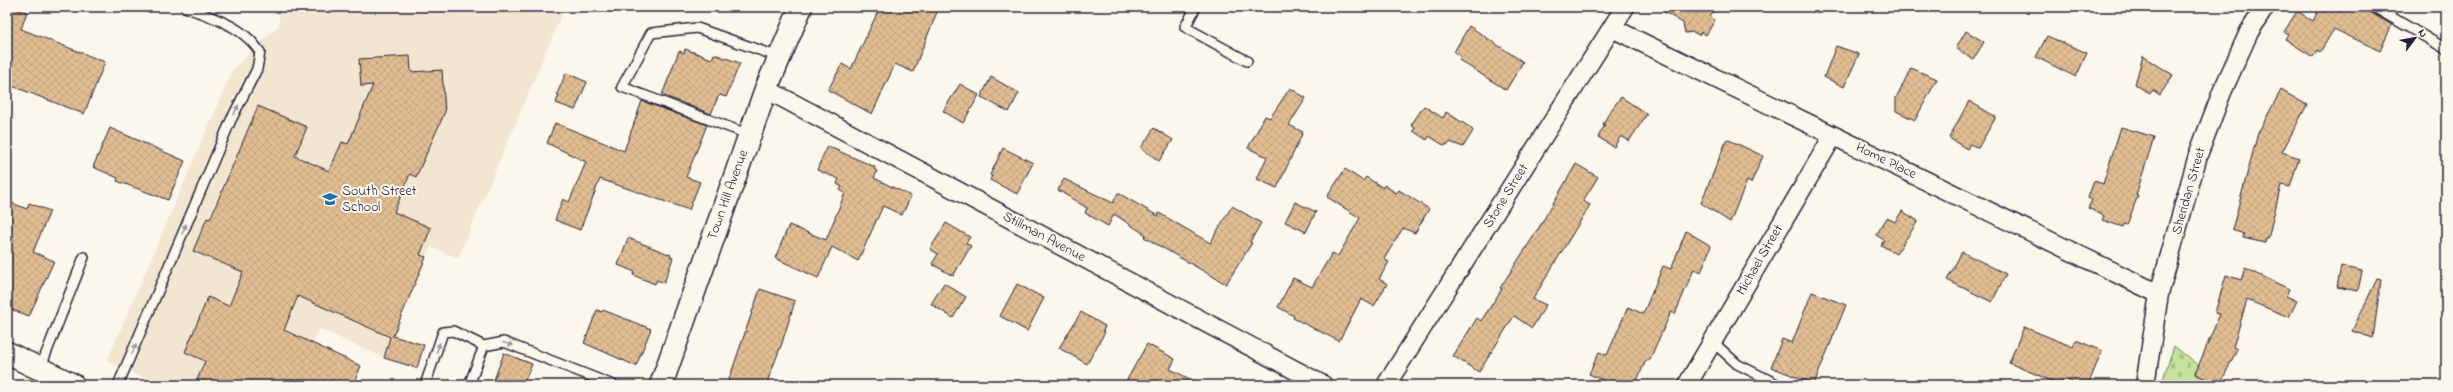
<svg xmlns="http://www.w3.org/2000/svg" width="2453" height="392" font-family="'Indie Flower',sans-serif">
  <defs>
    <pattern id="cemetery-stones" width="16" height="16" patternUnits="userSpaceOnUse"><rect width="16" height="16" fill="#c6e39b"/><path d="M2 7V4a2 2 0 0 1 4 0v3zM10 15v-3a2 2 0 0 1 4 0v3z" fill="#aac286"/></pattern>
    <pattern id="building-cross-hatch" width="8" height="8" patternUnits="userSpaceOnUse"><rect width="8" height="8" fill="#e1bd92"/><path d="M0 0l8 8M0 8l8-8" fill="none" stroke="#c1a27f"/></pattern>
  </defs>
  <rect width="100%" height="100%" fill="#fbf7ec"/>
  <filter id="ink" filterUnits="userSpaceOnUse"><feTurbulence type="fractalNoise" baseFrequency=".025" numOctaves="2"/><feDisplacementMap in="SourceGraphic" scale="8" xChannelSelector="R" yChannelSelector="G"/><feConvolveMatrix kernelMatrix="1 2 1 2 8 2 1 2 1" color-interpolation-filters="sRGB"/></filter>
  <g filter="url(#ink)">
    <path fill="#f3e6d1" d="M 279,7 L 565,7 L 458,258 L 431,247 L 383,357 L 319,329 L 294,385 L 159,385 L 107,361 L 233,69 L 279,25 Z"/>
    <path fill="url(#cemetery-stones)" stroke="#74826b" d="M 2174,346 L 2222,385 L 2161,385 Z"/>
    <path fill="url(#building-cross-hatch)" stroke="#22223b" d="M 7,7 L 27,12 L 21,29 L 105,62 L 84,114 L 7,84 Z
      M 880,7 L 939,7 L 913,72 L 895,64 L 872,114 L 828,90 L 842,64 L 851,69 Z
      M 1656,7 L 1717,7 L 1710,17 L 1715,20 L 1706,35 L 1701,32 L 1699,35 L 1693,32 L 1685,33 L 1683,23 Z
      M 2320,7 L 2361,7 L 2392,25 L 2380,51 L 2334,29 L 2320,52 L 2317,50 L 2313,57 L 2285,39 L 2288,34 L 2284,32 L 2297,11 L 2313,21 Z
      M 1469,26 L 1523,62 L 1506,90 L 1459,60 L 1461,57 L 1454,52 Z
      M 1966,31 L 1984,42 L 1973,60 L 1956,48 Z
      M 2047,36 L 2087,53 L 2076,77 L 2036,57 Z
      M 1836,46 L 1859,54 L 1844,87 L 1824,77 Z
      M 685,49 L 712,59 L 714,54 L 740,63 L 726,97 L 720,95 L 718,97 L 711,114 L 662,95 L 679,51 L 684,53 Z
      M 410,56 L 411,72 L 442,70 L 445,112 L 416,177 L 410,174 L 394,212 L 431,228 L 420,255 L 426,257 L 393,336 L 424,345 L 417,368 L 384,358 L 390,337 L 298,296 L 284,330 L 361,366 L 353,385 L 195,385 L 205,361 L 185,352 L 208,297 L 229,306 L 243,272 L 193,251 L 207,218 L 210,219 L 258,106 L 307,127 L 295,156 L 329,171 L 342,142 L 348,144 L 373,85 L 361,86 L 359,59 Z
      M 2143,56 L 2173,75 L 2160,95 L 2153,90 L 2150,94 L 2135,84 Z
      M 1911,68 L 1937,79 L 1915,120 L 1896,111 L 1896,98 Z
      M 566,73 L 587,82 L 575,110 L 556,103 L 559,95 L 557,94 Z
      M 991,77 L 1019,93 L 1009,112 L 981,97 Z
      M 960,84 L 979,95 L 963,123 L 943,111 Z
      M 1290,88 L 1306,98 L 1289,125 L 1303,132 L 1277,188 L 1257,179 L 1267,157 L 1248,148 L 1265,116 L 1270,118 Z
      M 2281,90 L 2307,105 L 2282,152 L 2299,158 L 2290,187 L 2281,185 L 2268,239 L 2266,239 L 2265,243 L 2243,238 L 2244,234 L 2232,230 L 2258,133 Z
      M 1621,97 L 1647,114 L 1629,141 L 1621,136 L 1614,147 L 1598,137 L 1605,125 L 1603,124 L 1609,113 Z
      M 642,101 L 707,125 L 686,177 L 700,182 L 689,210 L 600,179 L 580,230 L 555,220 L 563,199 L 569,202 L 586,162 L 547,143 L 555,123 L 624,151 Z
      M 1969,101 L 1996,117 L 1978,148 L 1970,144 L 1967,149 L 1949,138 Z
      M 1424,106 L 1443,118 L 1446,112 L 1471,128 L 1473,131 L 1463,147 L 1450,142 L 1448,145 L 1446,144 L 1445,146 L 1429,136 L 1427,140 L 1413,131 L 1415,128 L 1411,125 Z
      M 2121,127 L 2154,137 L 2136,195 L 2138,195 L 2127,225 L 2124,224 L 2123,227 L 2102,220 L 2104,216 L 2088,208 L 2092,200 L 2088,198 L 2094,181 L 2103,184 Z
      M 110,128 L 185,161 L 168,200 L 117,181 L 118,178 L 93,167 Z
      M 1154,128 L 1173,140 L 1159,161 L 1141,148 Z
      M 1727,139 L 1763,156 L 1751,183 L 1747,181 L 1730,222 L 1701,203 Z
      M 827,146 L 875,167 L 874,169 L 877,171 L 874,178 L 911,196 L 902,215 L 883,206 L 858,261 L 832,247 L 818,278 L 775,258 L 789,225 L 826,240 L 845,193 L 840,190 L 842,187 L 837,184 L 839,179 L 817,170 Z
      M 1003,148 L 1033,163 L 1017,194 L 990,180 L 992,176 L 990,175 Z
      M 1576,164 L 1598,177 L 1583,201 L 1590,205 L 1533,299 L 1546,305 L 1532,328 L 1514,316 L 1479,372 L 1453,356 L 1477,318 L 1481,321 L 1502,289 L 1500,288 L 1537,231 Z
      M 1345,169 L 1363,181 L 1366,177 L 1383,188 L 1384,185 L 1396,193 L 1399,190 L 1429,209 L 1415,233 L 1403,228 L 1384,259 L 1389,262 L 1379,279 L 1387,284 L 1374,306 L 1361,299 L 1339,341 L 1293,318 L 1294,316 L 1278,307 L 1293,278 L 1312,287 L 1332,253 L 1338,256 L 1360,218 L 1327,197 Z
      M 1064,179 L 1113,203 L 1118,193 L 1158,216 L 1159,213 L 1210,243 L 1232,206 L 1261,223 L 1250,242 L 1252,243 L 1226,284 L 1144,237 L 1146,235 L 1114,214 L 1108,226 L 1085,213 L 1087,208 L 1058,190 Z
      M 7,201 L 27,209 L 29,203 L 50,211 L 33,252 L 54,261 L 29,316 L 7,308 L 7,250 L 14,235 L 7,232 Z
      M 1295,202 L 1316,212 L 1306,232 L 1285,222 Z
      M 1902,211 L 1918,221 L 1896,254 L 1881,245 L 1884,240 L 1876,235 L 1887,218 L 1895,222 Z
      M 946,223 L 970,237 L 966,243 L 971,246 L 953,276 L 932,264 L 938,254 L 930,249 Z
      M 1686,231 L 1711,246 L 1701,272 L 1694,269 L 1675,314 L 1671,312 L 1649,361 L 1646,360 L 1635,385 L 1603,385 L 1605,381 L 1589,374 L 1599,352 L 1607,355 L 1628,307 L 1643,314 L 1663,266 L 1671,269 Z
      M 628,238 L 671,255 L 670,257 L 673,258 L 664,283 L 657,280 L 655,284 L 633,275 L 635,272 L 618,265 Z
      M 1962,252 L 2006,274 L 1992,302 L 1947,280 Z
      M 2341,266 L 2362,271 L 2358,291 L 2337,287 Z
      M 2245,268 L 2289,289 L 2286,296 L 2297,301 L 2289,317 L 2247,300 L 2233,347 L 2237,349 L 2220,385 L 2195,374 L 2220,314 L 2215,313 L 2226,275 L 2241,280 Z
      M 2377,279 L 2381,280 L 2373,338 L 2352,331 Z
      M 944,283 L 966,297 L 953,318 L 931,304 Z
      M 1017,284 L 1044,298 L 1027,331 L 1000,316 Z
      M 760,289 L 795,301 L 782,343 L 766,385 L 727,385 Z
      M 1812,292 L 1846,305 L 1814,384 L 1771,367 L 1782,339 L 1792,343 Z
      M 597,310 L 602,312 L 603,310 L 651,329 L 636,366 L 584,343 Z
      M 1081,312 L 1105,326 L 1103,331 L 1105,332 L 1087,364 L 1059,348 Z
      M 2024,327 L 2073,347 L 2076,340 L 2102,351 L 2088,385 L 2079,385 L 2064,379 L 2059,384 L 2009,363 Z
      M 1147,344 L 1175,359 L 1170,369 L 1202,385 L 1124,385 Z
      M 504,353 L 532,364 L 523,385 L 492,385 Z"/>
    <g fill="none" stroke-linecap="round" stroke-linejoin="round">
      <defs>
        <path id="service" d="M 1196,7 L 1185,27 L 1247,61
          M 2374,7 L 2446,49
          M 750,135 L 622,87 L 651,33 L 697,28 L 779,57
          M 1713,342 L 1737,364 L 1779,385
          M 40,369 L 84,257
          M 118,385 L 231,120 L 257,69 L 260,52 C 242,25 215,19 185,7
          M 425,385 L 443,332 L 453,331 L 484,346
          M 469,385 L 484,346 L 504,342 L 613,385"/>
        <path id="minor" d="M 1612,28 L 2159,294
          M 766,89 L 1323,385
          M 1386,385 L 1625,7
          M 1687,385 L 1833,136
          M 2145,385 L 2159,294 L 2198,155 L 2222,92 L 2249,32 L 2265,7"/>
        <path id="tertiary" d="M 661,385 L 766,89 L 801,7"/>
        <path id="secondary" d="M 7,353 L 73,385"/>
      </defs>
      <use href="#service" stroke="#22223b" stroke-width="12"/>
      <use href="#minor" stroke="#22223b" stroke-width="21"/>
      <use href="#tertiary" stroke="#22223b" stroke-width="25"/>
      <use href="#secondary" stroke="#22223b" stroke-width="25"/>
      <use href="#service" stroke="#fbf7ec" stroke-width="9"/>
      <use href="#minor" stroke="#fbf7ec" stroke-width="18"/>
      <use href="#tertiary" stroke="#fbf7ec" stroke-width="22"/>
      <use href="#secondary" stroke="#fbf7ec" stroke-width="22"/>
    </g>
    <defs><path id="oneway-solid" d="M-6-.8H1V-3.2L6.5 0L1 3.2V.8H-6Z"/></defs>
    <g fill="#99979c">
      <use href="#oneway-solid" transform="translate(236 110) rotate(-63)"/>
      <use href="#oneway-solid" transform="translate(184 229) rotate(-67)"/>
      <use href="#oneway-solid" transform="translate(508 344) rotate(16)"/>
      <use href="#oneway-solid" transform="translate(438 348) rotate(-72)"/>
      <use href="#oneway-solid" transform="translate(134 349) rotate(-67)"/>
    </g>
  </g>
  <defs>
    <symbol id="school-bare" viewBox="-9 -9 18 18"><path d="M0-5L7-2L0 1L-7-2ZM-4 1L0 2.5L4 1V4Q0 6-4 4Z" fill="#1f6fb2" stroke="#fbf7ec" stroke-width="2.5" paint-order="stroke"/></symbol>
  </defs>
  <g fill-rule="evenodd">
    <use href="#school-bare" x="319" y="188" width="22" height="22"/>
  </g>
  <g text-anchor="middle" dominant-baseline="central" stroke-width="4" stroke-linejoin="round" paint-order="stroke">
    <g font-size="14" fill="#22223b" stroke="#fbf7ec">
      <text transform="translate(1886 161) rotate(26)">Home Place</text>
      <text transform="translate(2189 191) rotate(-74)">Sheridan Street</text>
      <text transform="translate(728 195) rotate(-70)">Town Hill Avenue</text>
      <text transform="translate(1506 196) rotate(-58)">Stone Street</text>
      <text transform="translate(1044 237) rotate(28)">Stillman Avenue</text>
      <text transform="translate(1760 260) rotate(-60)">Michael Street</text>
    </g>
    <g font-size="14" fill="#22223b" stroke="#fbf7ec" text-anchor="start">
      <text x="342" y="191">South Street<tspan x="342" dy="16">School</tspan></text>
    </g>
  </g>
  <rect width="2453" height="392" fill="none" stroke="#fbf7ec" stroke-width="24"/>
  <rect x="12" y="12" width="2429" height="368" fill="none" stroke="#22223b" stroke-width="1.5" filter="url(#ink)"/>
  <g transform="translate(2415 38) rotate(58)" stroke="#fbf7ec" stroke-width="3" paint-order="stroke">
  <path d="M0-3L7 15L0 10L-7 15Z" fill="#22223b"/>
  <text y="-6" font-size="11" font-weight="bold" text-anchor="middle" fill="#22223b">N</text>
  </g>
</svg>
